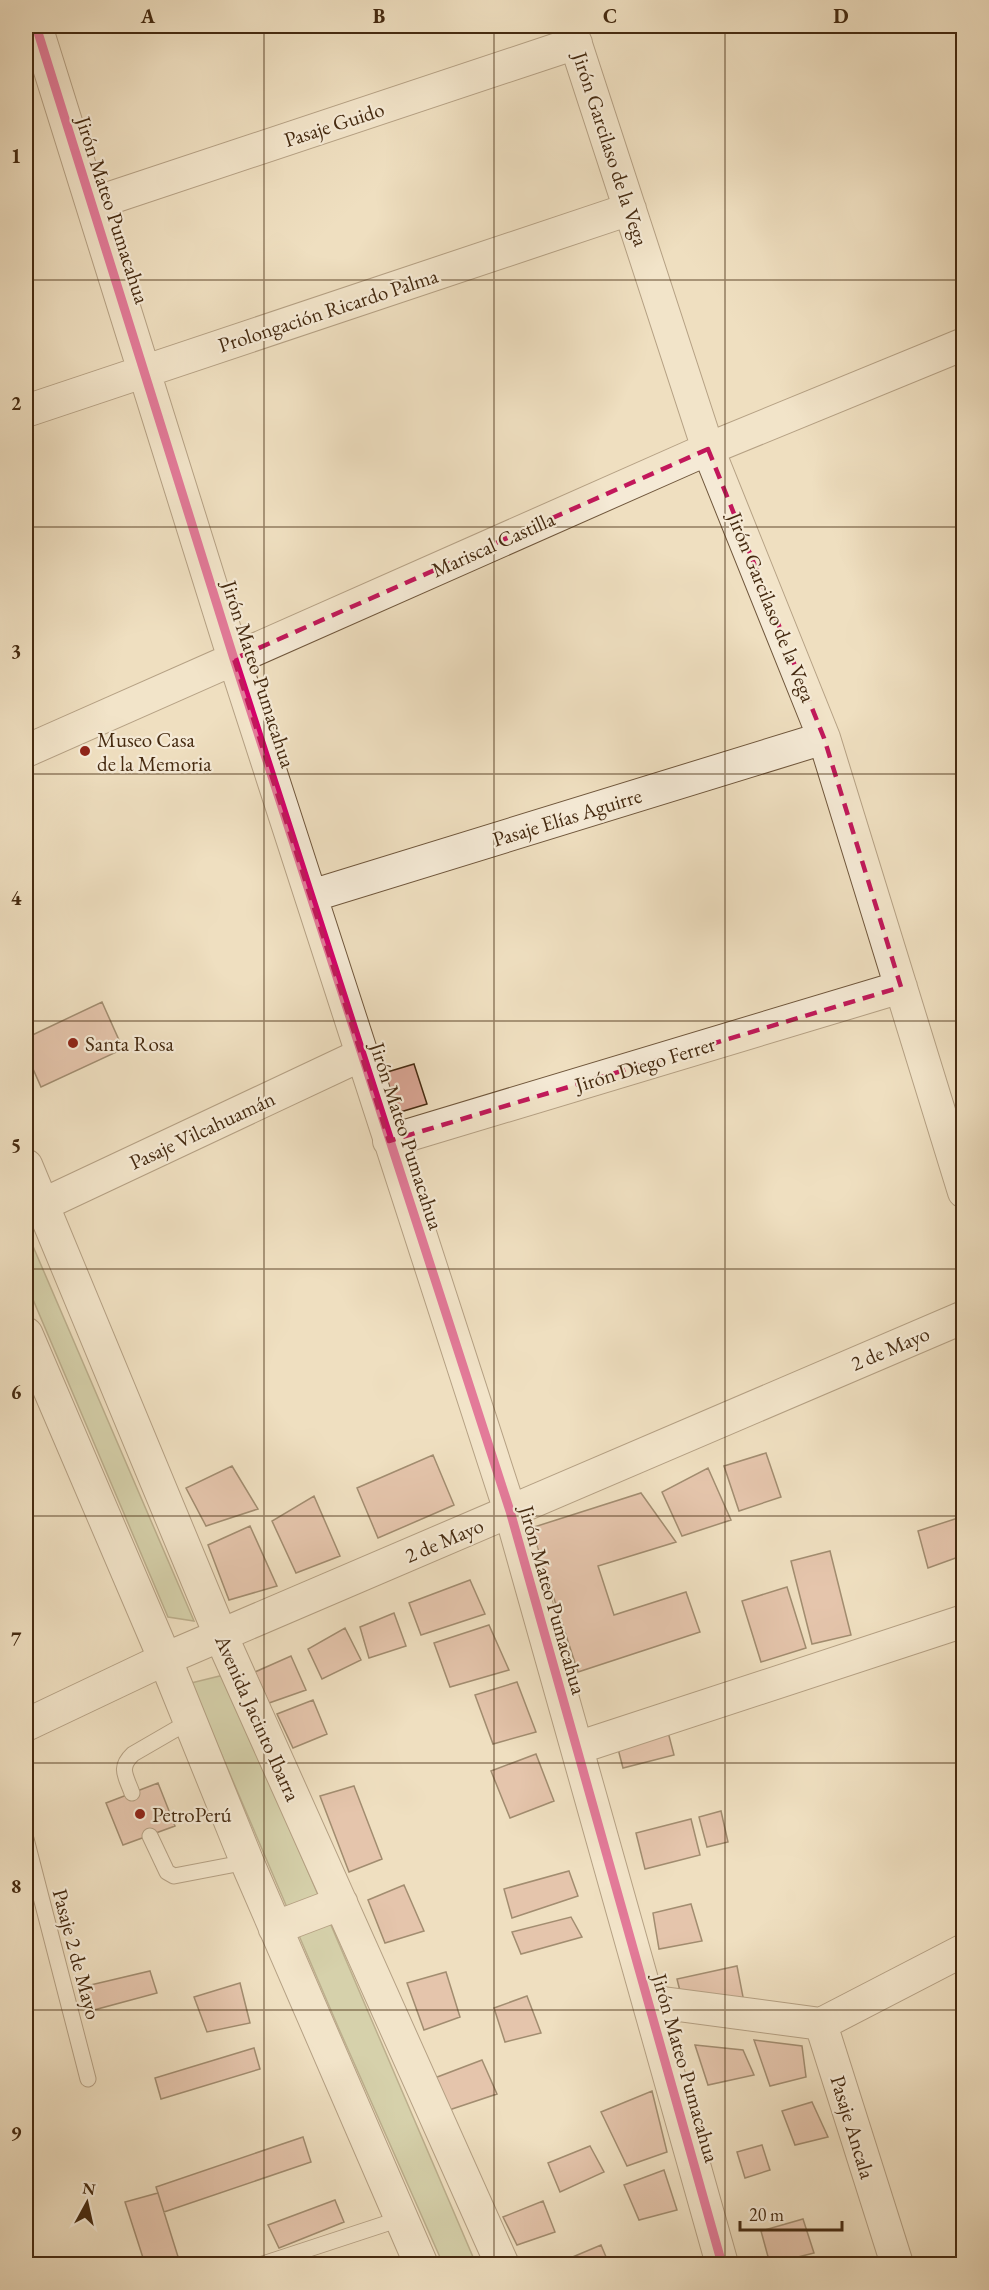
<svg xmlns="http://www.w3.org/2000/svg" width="989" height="2290" font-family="'EB Garamond',serif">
  <rect width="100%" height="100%" fill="#efdfc0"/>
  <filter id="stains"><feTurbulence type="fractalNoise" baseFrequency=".00333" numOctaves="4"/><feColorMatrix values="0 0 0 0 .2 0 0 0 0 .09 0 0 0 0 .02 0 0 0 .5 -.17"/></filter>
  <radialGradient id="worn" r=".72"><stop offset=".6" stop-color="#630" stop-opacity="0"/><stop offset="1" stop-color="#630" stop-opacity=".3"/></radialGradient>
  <path fill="#b9c292" stroke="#7f7651" stroke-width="1.5" d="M 26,1230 L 194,1621 L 168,1617 L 26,1283 Z
    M 224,1675 L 476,2264 L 443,2264 L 339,2029 L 191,1683 Z"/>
  <path fill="#daa695" stroke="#452a10" stroke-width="1.5" d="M 102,1002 L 123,1049 L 41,1087 L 26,1053 L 26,1038 Z
    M 414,1064 L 427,1104 L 397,1113 L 384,1073 Z
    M 766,1453 L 781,1497 L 739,1511 L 724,1466 Z
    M 433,1455 L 454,1505 L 378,1538 L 357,1488 Z
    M 232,1466 L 258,1509 L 206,1526 L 186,1488 Z
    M 708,1468 L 731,1520 L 682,1536 L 662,1492 Z
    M 641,1493 L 676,1542 L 598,1566 L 614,1615 L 686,1592 L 700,1632 L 578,1672 L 531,1528 Z
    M 314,1496 L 340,1556 L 296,1573 L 272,1521 Z
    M 964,1516 L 964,1555 L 928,1568 L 918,1531 Z
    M 250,1526 L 277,1586 L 229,1600 L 208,1545 Z
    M 830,1551 L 851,1635 L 812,1644 L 791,1561 Z
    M 470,1580 L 485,1614 L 421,1635 L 409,1603 Z
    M 787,1587 L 806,1648 L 761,1662 L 742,1601 Z
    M 394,1613 L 406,1646 L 369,1658 L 360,1627 Z
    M 489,1625 L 509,1670 L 450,1687 L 434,1643 Z
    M 345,1628 L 361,1660 L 322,1679 L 308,1649 Z
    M 291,1656 L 306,1690 L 269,1703 L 255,1672 Z
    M 517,1682 L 536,1732 L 493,1744 L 475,1695 Z
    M 313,1700 L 327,1734 L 293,1748 L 277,1714 Z
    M 668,1732 L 674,1755 L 623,1768 L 617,1745 Z
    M 536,1754 L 554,1801 L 510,1818 L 491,1771 Z
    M 158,1783 L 175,1826 L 123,1845 L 106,1803 Z
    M 354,1786 L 382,1859 L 349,1872 L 320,1796 Z
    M 721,1811 L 728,1842 L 707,1847 L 699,1817 Z
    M 691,1819 L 700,1855 L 645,1869 L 636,1833 Z
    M 569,1871 L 578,1896 L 512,1918 L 504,1889 Z
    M 404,1885 L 424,1931 L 385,1943 L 368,1900 Z
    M 691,1904 L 702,1941 L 659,1949 L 653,1913 Z
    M 571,1917 L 582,1937 L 521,1954 L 512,1932 Z
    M 737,1966 L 744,2002 L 680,1991 L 677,1979 Z
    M 150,1971 L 157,1993 L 90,2011 L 82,1987 Z
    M 446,1972 L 460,2017 L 424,2030 L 407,1983 Z
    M 240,1983 L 250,2023 L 207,2032 L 194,1997 Z
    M 527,1996 L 541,2033 L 505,2042 L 494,2008 Z
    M 754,2040 L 802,2046 L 806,2077 L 770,2086 Z
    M 695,2045 L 743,2050 L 754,2075 L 708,2085 Z
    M 254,2048 L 260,2069 L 161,2099 L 155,2078 Z
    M 482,2060 L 497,2094 L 449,2110 L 432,2079 Z
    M 652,2091 L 667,2152 L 627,2166 L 601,2112 Z
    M 812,2102 L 828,2137 L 795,2145 L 782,2111 Z
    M 303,2137 L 311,2162 L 164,2212 L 156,2187 Z
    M 762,2145 L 770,2170 L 745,2178 L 737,2152 Z
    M 590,2146 L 604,2172 L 560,2192 L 548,2163 Z
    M 664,2170 L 677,2210 L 639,2220 L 624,2185 Z
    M 158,2193 L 180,2263 L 177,2264 L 145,2264 L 125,2202 Z
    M 335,2200 L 344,2222 L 279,2248 L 268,2225 Z
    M 543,2201 L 555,2232 L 517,2245 L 503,2217 Z
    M 803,2219 L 814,2253 L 770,2264 L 761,2231 Z
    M 601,2245 L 609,2264 L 556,2264 Z"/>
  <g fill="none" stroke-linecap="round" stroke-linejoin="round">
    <defs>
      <path id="service" d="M 132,1793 C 126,1776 118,1768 133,1754 L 190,1721
        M 150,1836 L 167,1872 L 174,1876 L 247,1862
        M 26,1839 L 88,2079
        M 263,2264 L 400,2219"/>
      <path id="minor" d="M 36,26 L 234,659 L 510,1511 L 722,2264
        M 570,26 L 708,449 L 824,738 L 964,1192
        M 92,204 L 576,43
        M 26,411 L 630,209
        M 26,751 L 708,449 L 964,344
        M 311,896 L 824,738
        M 389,1141 L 901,987
        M 42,1205 L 361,1055
        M 26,1725 L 165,1659 L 964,1317
        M 577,1748 L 964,1621
        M 648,2001 L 821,2024 L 964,1950
        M 821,2024 L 897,2264"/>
      <path id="tertiary" d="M 26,1166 L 221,1636 L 502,2264
        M 26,1334 L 165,1659 L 247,1862 L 421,2264
        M 275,1928 L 341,1903"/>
    </defs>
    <use href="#service" stroke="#70573c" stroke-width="17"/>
    <use href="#minor" stroke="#70573c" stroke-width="34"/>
    <use href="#tertiary" stroke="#70573c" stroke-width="35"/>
    <use href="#service" stroke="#f5ead6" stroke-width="15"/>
    <use href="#minor" stroke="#f5ead6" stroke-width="32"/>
    <use href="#tertiary" stroke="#f5ead6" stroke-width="33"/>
    <defs>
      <path id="cycleway" d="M 36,26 L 234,659 L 510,1511 L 722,2264"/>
    </defs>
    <use href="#cycleway" stroke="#f5ead6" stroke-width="13"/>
    <use href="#cycleway" stroke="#d6006c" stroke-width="9"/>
  </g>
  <path d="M0 0H989V2290H0ZM 708,449 L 824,738 L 901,987 L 389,1141 L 234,659 Z" fill="#efdfc0" fill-opacity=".55" fill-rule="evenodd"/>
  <path fill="none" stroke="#c2185b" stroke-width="4.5" stroke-dasharray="12 8" stroke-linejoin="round" d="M 708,449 L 824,738 L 901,987 L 389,1141 L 234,659 Z"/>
  <path fill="none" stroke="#452a10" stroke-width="1.5" stroke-opacity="0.55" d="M 264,26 L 264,2264M 494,26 L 494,2264M 725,26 L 725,2264M 26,280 L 964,280M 26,527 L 964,527M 26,774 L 964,774M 26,1021 L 964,1021M 26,1269 L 964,1269M 26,1516 L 964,1516M 26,1763 L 964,1763M 26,2010 L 964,2010"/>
  <g fill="#8f2418" stroke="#f5ead6" stroke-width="2">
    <circle cx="85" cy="751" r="6"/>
    <circle cx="73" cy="1043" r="6"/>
    <circle cx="140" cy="1814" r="6"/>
  </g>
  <g text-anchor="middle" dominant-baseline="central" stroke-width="4.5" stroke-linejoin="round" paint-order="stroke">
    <g font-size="21" fill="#452a10" stroke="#f5ead6">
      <text transform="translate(334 124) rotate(-18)">Pasaje Guido</text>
      <text transform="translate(611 149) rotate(72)">Jirón Garcilaso de la Vega</text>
      <text transform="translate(113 210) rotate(72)">Jirón Mateo Pumacahua</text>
      <text transform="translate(328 310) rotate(-18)">Prolongación Ricardo Palma</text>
      <text transform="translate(493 544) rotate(-24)">Mariscal Castilla</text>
      <text transform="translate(772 607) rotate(68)">Jirón Garcilaso de la Vega</text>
      <text transform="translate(259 674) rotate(72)">Jirón Mateo Pumacahua</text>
      <text transform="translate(567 817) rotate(-17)">Pasaje Elías Aguirre</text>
      <text transform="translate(645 1064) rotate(-17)">Jirón Diego Ferrer</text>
      <text transform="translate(202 1130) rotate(-25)">Pasaje Vilcahuamán</text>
      <text transform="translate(407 1136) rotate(72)">Jirón Mateo Pumacahua</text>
      <text transform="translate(890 1348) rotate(-23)">2 de Mayo</text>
      <text transform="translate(444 1540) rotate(-23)">2 de Mayo</text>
      <text transform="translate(553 1600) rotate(74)">Jirón Mateo Pumacahua</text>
      <text transform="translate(258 1718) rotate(66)">Avenida Jacinto Ibarra</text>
      <text transform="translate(77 1954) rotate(75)">Pasaje 2 de Mayo</text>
      <text transform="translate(686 2068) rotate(74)">Jirón Mateo Pumacahua</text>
      <text transform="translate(853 2127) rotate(73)">Pasaje Ancala</text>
    </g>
    <g font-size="21" fill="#452a10" stroke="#f5ead6" text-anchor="start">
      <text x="97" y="739">Museo Casa<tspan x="97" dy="24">de la Memoria</tspan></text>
      <text x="85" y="1043">Santa Rosa</text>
      <text x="152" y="1814">PetroPerú</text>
    </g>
  </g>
  <rect width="989" height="2290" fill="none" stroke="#efdfc0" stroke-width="66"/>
  <g transform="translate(87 2203) rotate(8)" stroke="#f5ead6" stroke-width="4.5" paint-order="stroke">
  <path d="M0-4.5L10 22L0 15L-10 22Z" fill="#452a10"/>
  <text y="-9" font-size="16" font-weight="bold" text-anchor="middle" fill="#452a10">N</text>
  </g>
  <path d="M740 2221v9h102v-9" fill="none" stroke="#452a10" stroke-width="3"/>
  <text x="749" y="2221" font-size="18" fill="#452a10" stroke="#f5ead6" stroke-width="4.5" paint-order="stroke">20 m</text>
  <rect x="33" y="33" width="923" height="2224" fill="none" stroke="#452a10" stroke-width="2"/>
  <g font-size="20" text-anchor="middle" font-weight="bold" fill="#452a10">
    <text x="148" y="23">A</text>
    <text x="379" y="23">B</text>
    <text x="610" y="23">C</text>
    <text x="841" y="23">D</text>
    <text x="16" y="163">1</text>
    <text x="16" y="410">2</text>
    <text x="16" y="658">3</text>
    <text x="16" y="905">4</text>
    <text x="16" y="1152">5</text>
    <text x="16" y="1399">6</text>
    <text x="16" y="1646">7</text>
    <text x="16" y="1893">8</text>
    <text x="16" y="2140">9</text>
  </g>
  <rect width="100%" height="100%" filter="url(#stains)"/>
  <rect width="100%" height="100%" fill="url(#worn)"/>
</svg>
